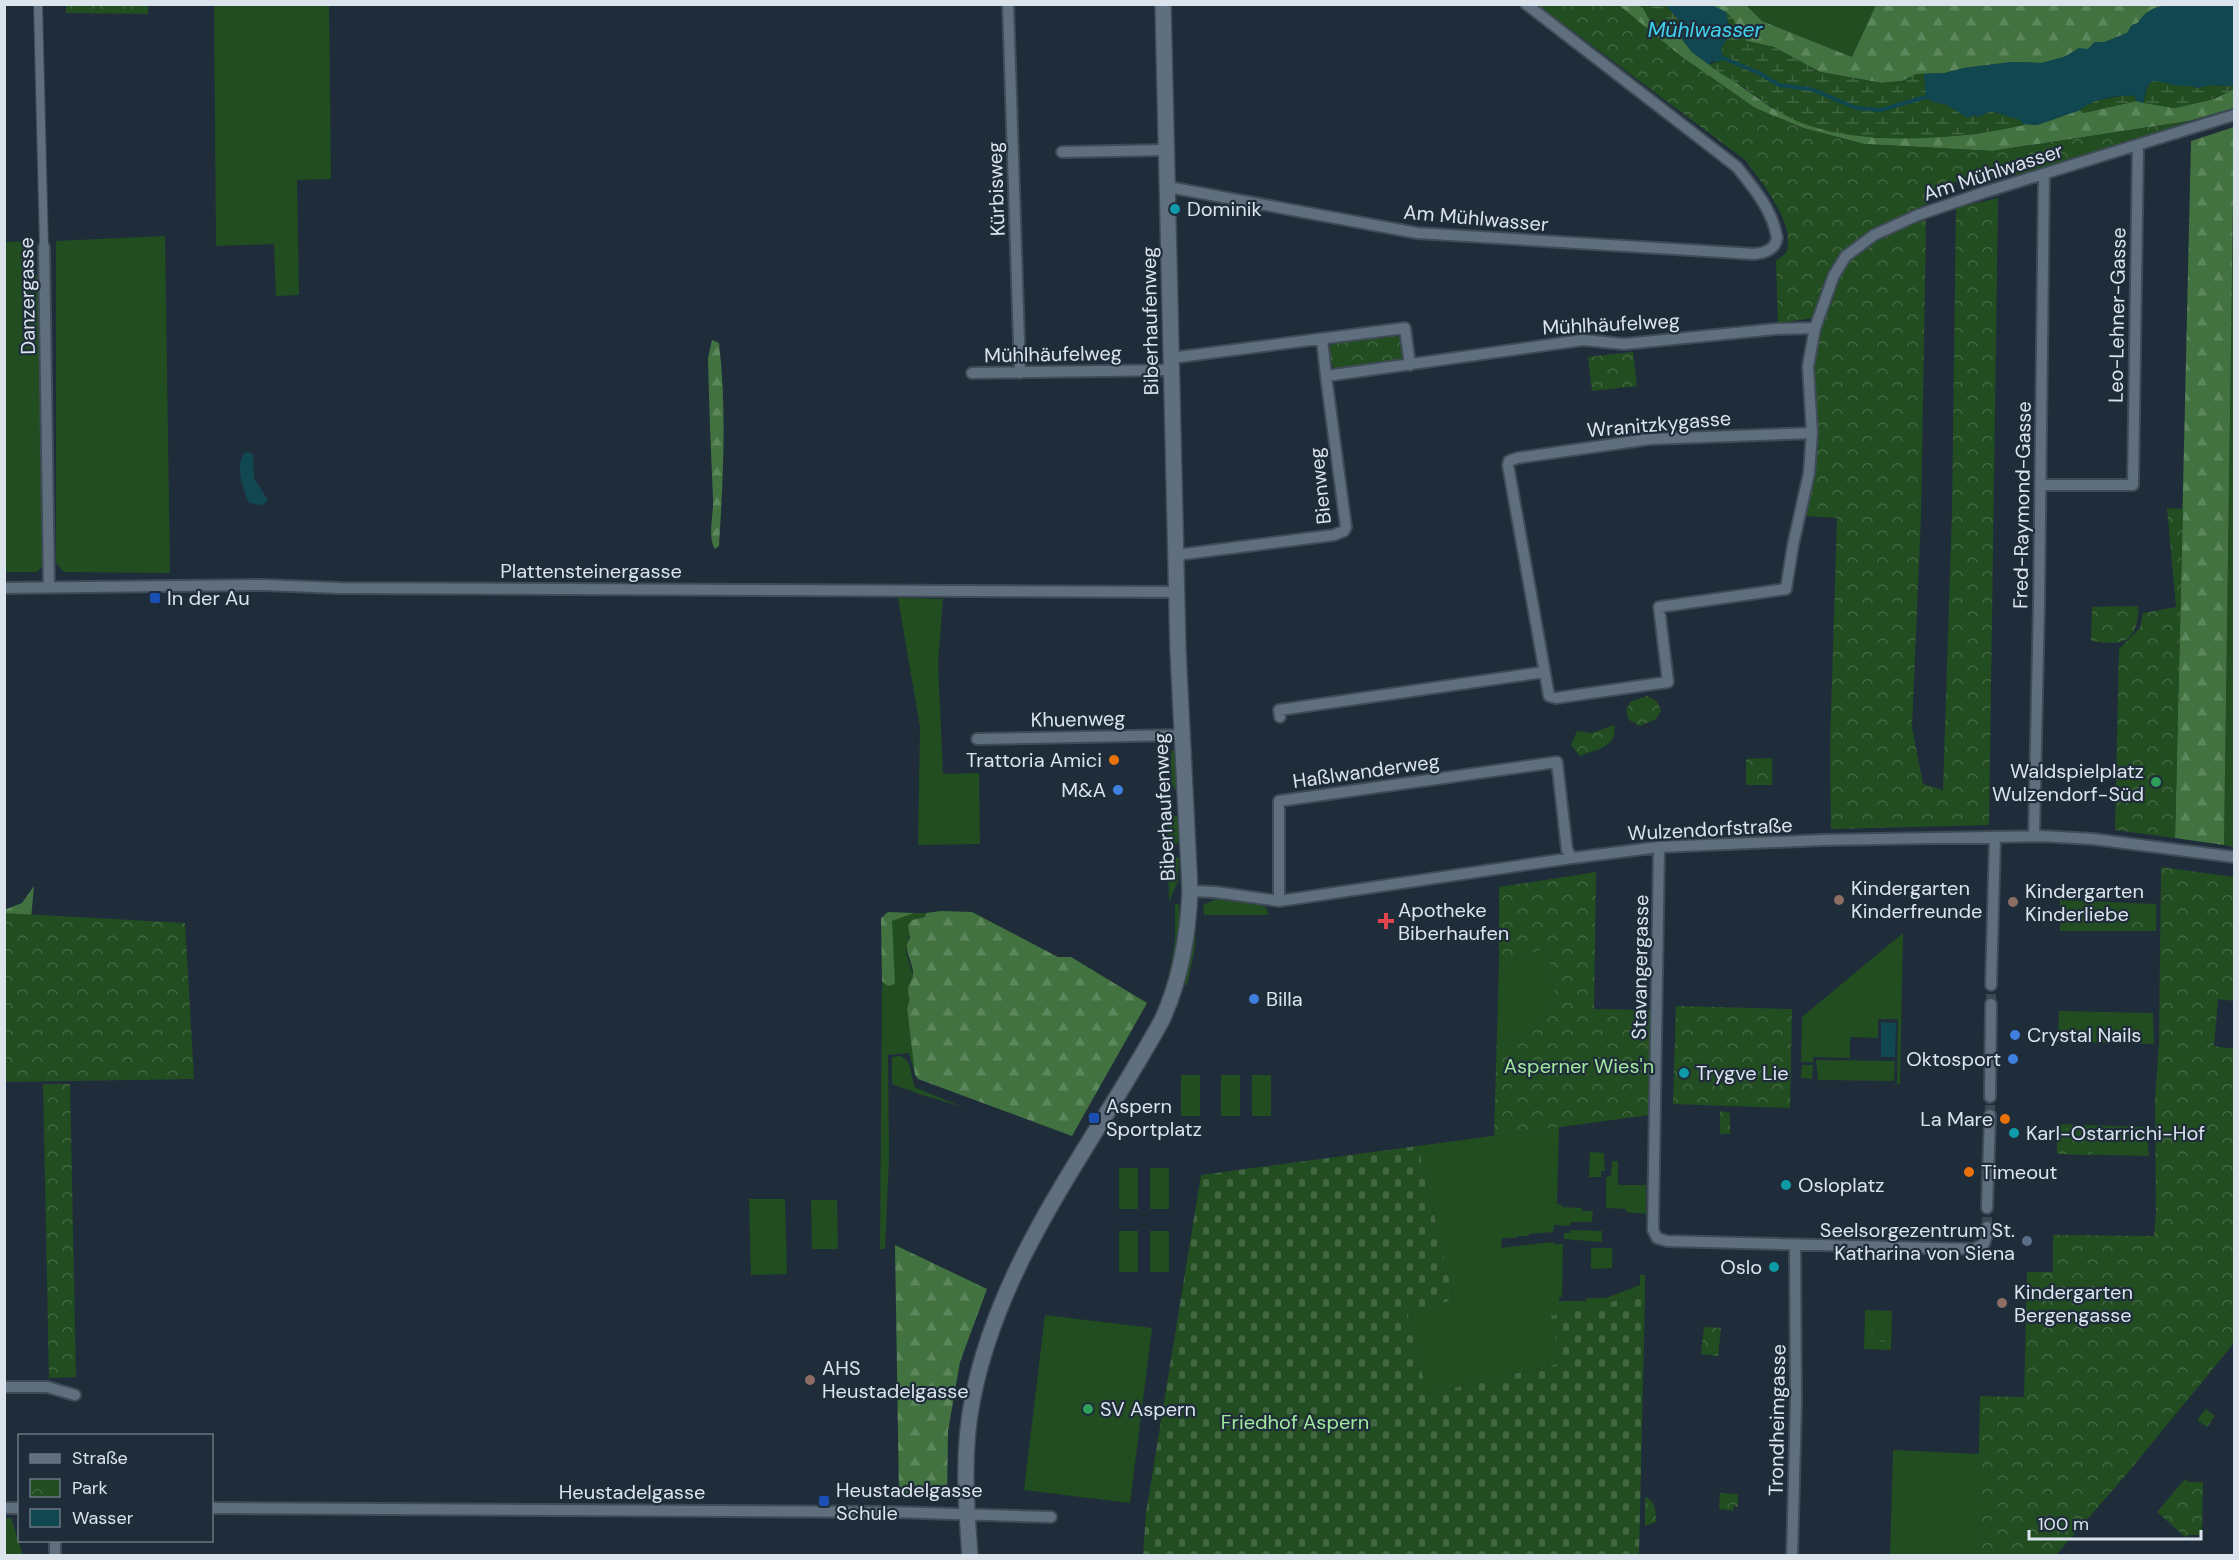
<svg xmlns="http://www.w3.org/2000/svg" width="2239" height="1560" font-family="'DM Sans',sans-serif">
  <defs>
    <pattern id="forest-firs" width="22" height="20" patternUnits="userSpaceOnUse" patternTransform="scale(1.5)"><rect width="22" height="20" fill="#41723f"/><path d="M5 1l3.5 6h-7zM16 11l3.5 6h-7z" fill="#5c865b"/></pattern>
    <pattern id="wetland-marsh" width="20" height="14" patternUnits="userSpaceOnUse" patternTransform="scale(1.5)"><rect width="20" height="14" fill="#224d20"/><path d="M1 5h8M5 5V1M11 12h8M15 12V8" fill="none" stroke="#426641"/></pattern>
    <pattern id="cemetery-stones" width="16" height="16" patternUnits="userSpaceOnUse" patternTransform="scale(1.5)"><rect width="16" height="16" fill="#224d20"/><path d="M2 7V4a2 2 0 0 1 4 0v3zM10 15v-3a2 2 0 0 1 4 0v3z" fill="#426641"/></pattern>
    <pattern id="park-crowns" width="20" height="18" patternUnits="userSpaceOnUse" patternTransform="scale(1.5)"><rect width="20" height="18" fill="#224d20"/><path d="M2 6a3 3 0 1 1 6 0M12 15a3 3 0 1 1 6 0" fill="none" stroke="#426641"/></pattern>
  </defs>
  <rect width="100%" height="100%" fill="#1f2d3b"/>
  <path fill="#224d20" d="M 214,5 L 329,5 L 331,179 L 297,180 L 299,295 L 276,296 L 274,244 L 216,246 Z
    M 1746,5 L 1876,5 L 1852,57 L 1762,21 Z
    M 2234,121 L 2234,847 L 2224,845 Z
    M 165,236 L 170,573 L 64,572 L 56,563 L 56,241 Z
    M 34,241 L 35,273 L 39,276 L 45,563 L 37,572 L 5,572 L 4,242 Z
    M 898,598 L 943,599 L 938,662 L 943,774 L 979,773 L 980,844 L 918,845 L 920,727 Z
    M 1171,750 L 1177,752 L 1180,792 L 1175,790 L 1171,782 Z
    M 1167,816 L 1178,816 L 1179,843 L 1168,844 Z
    M 1171,857 L 1179,857 L 1178,881 L 1169,902 L 1168,860 Z
    M 1216,899 L 1262,905 L 1267,909 L 1268,915 L 1204,915 L 1203,905 Z
    M 2060,900 L 2156,904 L 2156,931 L 2060,931 Z
    M 1175,904 L 1179,904 L 1180,933 L 1171,981 L 1168,980 L 1175,940 Z
    M 914,913 L 926,913 L 925,917 L 912,920 L 906,952 L 913,975 L 908,990 L 911,999 L 907,1008 L 915,1075 L 909,1053 L 888,1055 L 889,1158 L 885,1249 L 880,1249 L 882,981 L 888,986 L 892,920 Z
    M 1196,915 L 1195,948 L 1187,985 L 1184,984 Z
    M 1903,933 L 1900,1084 L 1897,1084 L 1898,1019 L 1878,1019 L 1878,1038 L 1850,1037 L 1850,1058 L 1813,1057 L 1813,1062 L 1801,1062 L 1802,1017 Z
    M 1547,948 L 1556,1001 C 1548,1013 1532,1038 1515,1040 C 1509,1041 1502,1037 1497,1034 L 1499,963 Z
    M 2059,1011 L 2153,1013 L 2154,1044 L 2058,1042 Z
    M 900,1056 C 914,1061 909,1077 916,1088 L 963,1107 L 922,1095 L 892,1084 L 892,1057 Z
    M 1816,1060 L 1895,1061 L 1894,1081 L 1818,1080 Z
    M 1802,1065 L 1813,1065 L 1812,1079 L 1801,1078 Z
    M 1181,1075 L 1200,1075 L 1200,1116 L 1181,1116 Z
    M 1221,1075 L 1240,1075 L 1240,1116 L 1221,1116 Z
    M 1252,1075 L 1271,1075 L 1271,1116 L 1252,1116 Z
    M 2057,1124 L 2146,1127 L 2149,1156 L 2057,1154 Z
    M 1559,1127 L 1557,1204 L 1562,1205 L 1562,1207 L 1582,1208 L 1582,1211 L 1593,1211 L 1592,1222 L 1571,1222 L 1570,1226 L 1554,1225 L 1553,1232 L 1529,1234 L 1529,1236 L 1517,1236 L 1517,1238 L 1502,1238 L 1501,1248 L 1553,1242 L 1554,1244 L 1563,1244 L 1562,1297 L 1559,1297 L 1559,1301 L 1586,1301 L 1586,1298 L 1606,1298 L 1640,1285 L 1640,1275 L 1645,1275 L 1645,1294 L 1552,1316 L 1562,1363 L 1426,1394 L 1407,1311 L 1454,1300 L 1418,1146 Z
    M 1590,1152 L 1604,1153 L 1605,1171 L 1601,1171 L 1601,1177 L 1589,1177 Z
    M 1612,1161 L 1618,1161 L 1618,1185 L 1646,1185 L 1646,1214 L 1626,1212 L 1626,1209 L 1606,1208 L 1606,1178 L 1611,1175 Z
    M 1119,1168 L 1138,1168 L 1138,1209 L 1119,1209 Z
    M 1150,1168 L 1169,1168 L 1169,1209 L 1150,1209 Z
    M 749,1199 L 785,1199 L 787,1274 L 751,1275 Z
    M 811,1200 L 837,1200 L 838,1249 L 812,1249 Z
    M 1570,1230 L 1602,1231 L 1602,1242 L 1564,1239 L 1564,1233 L 1570,1233 Z
    M 1119,1231 L 1138,1231 L 1138,1272 L 1119,1272 Z
    M 1150,1231 L 1169,1231 L 1169,1272 L 1150,1272 Z
    M 1591,1248 L 1612,1248 L 1612,1268 L 1591,1269 Z
    M 1865,1310 L 1892,1311 L 1891,1350 L 1864,1349 Z
    M 1045,1315 L 1152,1328 L 1130,1503 L 1024,1490 Z
    M 1893,1450 L 1980,1454 L 1977,1555 L 1890,1556 Z
    M 5,1518 L 11,1518 L 23,1555 L 5,1555 Z"/>
  <path fill="url(#forest-firs)" d="M 1614,5 L 1638,5 L 1643,8 L 1652,24 L 1671,38 L 1678,34 L 1692,52 L 1772,108 L 1831,131 L 1878,138 L 1938,137 L 1976,134 L 2023,125 L 2023,124 L 2037,125 L 2080,110 L 2083,113 L 2136,101 L 2174,108 L 2214,99 L 2234,89 L 2234,108 L 2189,121 L 1992,151 L 1864,144 L 1803,128 L 1755,108 L 1682,57 Z
    M 1712,5 L 1746,5 L 1762,21 L 1852,57 L 1876,5 L 2166,5 C 2154,8 2145,11 2138,23 L 2132,25 L 2127,33 L 2105,42 L 2095,42 L 2088,49 L 2079,49 L 2064,57 L 2042,63 L 2012,62 L 1964,68 L 1945,73 L 1917,74 L 1902,81 L 1882,83 L 1820,72 L 1774,47 L 1746,41 L 1729,15 Z
    M 2234,127 L 2224,845 L 2175,838 L 2191,141 Z
    M 712,340 L 719,343 C 727,410 723,479 719,546 L 715,549 C 707,537 714,513 713,499 C 711,452 709,405 708,358 Z
    M 34,886 L 30,929 L 5,935 L 4,910 L 22,903 Z
    M 941,911 L 972,912 L 1058,957 L 1071,957 L 1147,1003 L 1072,1136 L 918,1079 L 915,1075 L 907,1008 C 912,996 908,1000 908,990 C 908,985 912,980 913,975 C 914,962 901,950 910,938 L 908,925 L 912,920 L 925,917 L 926,913 Z
    M 888,912 L 914,913 L 892,921 L 895,984 L 888,986 L 882,981 L 881,918 Z
    M 895,1245 L 987,1289 L 960,1362 L 948,1431 L 947,1498 L 899,1496 Z"/>
  <path fill="url(#wetland-marsh)" d="M 1638,5 L 1666,5 L 1683,25 L 1683,29 L 1671,38 L 1652,24 L 1643,8 Z
    M 1726,12 L 1734,20 L 1737,30 L 1746,41 L 1774,47 L 1820,72 L 1882,83 L 1902,81 L 1916,74 L 1924,74 L 1926,93 L 1932,102 L 1945,104 L 1978,117 L 1991,111 L 2021,120 L 2024,125 C 1962,139 1871,146 1810,126 C 1784,118 1762,100 1740,85 C 1730,78 1718,73 1709,65 L 1723,58 L 1721,48 L 1730,33 Z
    M 2152,81 C 2161,81 2190,85 2198,88 L 2209,85 L 2234,86 L 2234,89 L 2214,99 L 2174,108 L 2143,103 L 2148,86 Z
    M 2129,95 L 2135,96 L 2136,101 L 2083,113 L 2080,110 C 2092,98 2113,98 2129,95 Z"/>
  <path fill="url(#cemetery-stones)" d="M 1418,1146 L 1454,1300 L 1407,1311 L 1427,1394 L 1562,1363 L 1551,1316 L 1645,1294 L 1639,1555 L 1143,1555 L 1146,1513 L 1201,1175 Z"/>
  <path fill="url(#park-crowns)" d="M 66,5 L 148,5 L 148,14 L 66,13 Z
    M 1538,5 L 1619,5 L 1682,57 L 1755,108 L 1803,128 L 1864,144 L 1992,151 L 2189,121 L 2058,166 L 2014,175 L 1966,179 L 1928,191 L 1928,203 C 1915,211 1901,216 1887,223 C 1842,244 1827,272 1814,318 L 1778,323 L 1776,261 L 1786,253 C 1787,249 1789,243 1788,239 C 1788,216 1759,178 1745,160 Z
    M 1998,198 L 1989,825 L 1831,829 L 1830,745 L 1837,518 L 1805,516 L 1818,447 L 1813,360 L 1829,298 L 1839,276 L 1850,258 L 1877,238 L 1915,221 L 1926,221 L 1921,515 L 1912,727 L 1923,784 L 1943,790 L 1952,512 L 1956,208 Z
    M 1394,334 L 1402,339 L 1404,355 L 1397,363 L 1337,370 L 1330,364 L 1328,349 L 1334,342 Z
    M 1633,352 L 1637,386 L 1592,391 L 1588,357 Z
    M 2167,508 L 2183,509 L 2175,838 L 2115,830 L 2119,649 L 2140,628 L 2143,613 L 2176,607 Z
    M 2138,606 C 2139,619 2136,639 2120,642 C 2111,644 2100,642 2091,641 L 2092,607 Z
    M 1647,696 L 1657,701 L 1661,711 L 1656,719 L 1640,726 L 1629,720 L 1626,711 L 1630,702 Z
    M 1614,725 C 1619,747 1595,750 1580,756 L 1571,745 L 1577,731 L 1592,733 Z
    M 1772,758 L 1772,785 L 1746,785 L 1746,759 Z
    M 2161,867 L 2234,877 L 2234,1001 L 2218,999 L 2214,1046 L 2234,1049 L 2234,1343 L 2125,1476 L 2056,1555 L 1977,1555 L 1980,1396 L 2024,1397 L 2027,1272 L 2053,1272 L 2053,1235 L 2154,1236 L 2156,1213 L 2155,1100 L 2159,1044 Z
    M 1596,872 L 1594,1009 L 1650,1010 L 1649,1115 L 1494,1136 L 1497,1034 C 1502,1037 1509,1041 1515,1040 C 1532,1038 1548,1013 1556,1001 L 1547,948 L 1499,963 L 1499,887 Z
    M 2134,908 L 2144,909 L 2144,930 L 2119,930 L 2119,911 L 2134,911 Z
    M 4,913 L 185,923 L 194,1079 L 5,1082 Z
    M 1676,1006 L 1792,1009 L 1790,1108 L 1673,1104 Z
    M 43,1084 L 70,1084 L 76,1377 L 49,1378 Z
    M 1720,1111 L 1730,1113 L 1730,1134 L 1720,1134 Z
    M 2060,1128 L 2092,1129 L 2092,1155 L 2059,1154 Z
    M 1872,1324 L 1892,1325 L 1891,1342 L 1871,1341 Z
    M 1704,1327 L 1721,1328 L 1718,1356 L 1701,1354 Z
    M 2206,1409 L 2215,1416 L 2207,1427 L 2197,1420 Z
    M 2185,1479 L 2188,1482 L 2203,1482 L 2202,1535 L 2189,1535 L 2185,1537 L 2157,1512 Z
    M 1720,1493 L 1738,1494 L 1738,1507 L 1734,1506 L 1733,1511 L 1719,1509 Z
    M 1645,1497 C 1656,1501 1656,1512 1656,1522 L 1645,1526 Z"/>
  <path fill="#104751" d="M 1666,5 L 1712,5 L 1726,12 L 1730,33 L 1721,48 L 1723,58 L 1720,62 L 1712,61 L 1709,65 L 1692,52 L 1678,34 L 1683,29 L 1683,25 Z
    M 2166,5 L 2234,5 L 2234,86 L 2209,85 L 2198,88 C 2189,84 2181,87 2172,85 C 2165,83 2160,81 2152,81 L 2147,86 L 2143,103 L 2136,101 L 2135,96 C 2119,94 2092,99 2080,110 L 2037,125 L 2023,124 L 2020,120 L 1991,111 L 1978,117 L 1974,115 L 1968,118 L 1945,104 L 1932,102 L 1926,97 L 1924,74 L 1945,73 L 1964,68 L 2012,62 L 2042,63 L 2064,57 L 2079,48 L 2088,49 L 2095,42 L 2105,42 L 2127,33 L 2132,25 L 2138,23 C 2145,11 2154,8 2166,5 Z
    M 245,452 L 252,453 L 253,455 L 254,478 L 268,500 L 263,505 L 249,503 C 243,489 234,466 245,452 Z
    M 1881,1022 L 1896,1023 L 1895,1057 L 1881,1057 Z"/>
  <g fill="none" stroke-linecap="round" stroke-linejoin="round">
    <path stroke="#104751" stroke-width="4" d="M 1721,57 L 1759,73 L 1779,85 L 1811,89 L 1856,108 L 1881,110 L 1929,96"/>
    <path stroke="#3b4856" stroke-width="10" stroke-dasharray="10 5" stroke-linecap="butt" d="M 1991,1004 L 1991,985
      M 1990,1115 L 1990,1097
      M 1987,1227 L 1987,1208"/>
    <defs>
      <path id="pedestrian" d="M 38,4 L 44,247"/>
      <path id="minor" d="M 1008,4 L 1020,373
        M 1062,152 L 1166,150
        M 1168,187 L 1417,233 L 1754,254 C 1765,253 1775,250 1777,238 C 1773,211 1754,188 1737,167 L 1526,4
        M 44,247 L 49,587
        M 1322,339 L 1326,376 L 1583,340 L 1624,344 L 1776,329 L 1815,328
        M 1171,358 L 1405,328 L 1410,365
        M 972,373 L 1171,370
        M 1812,433 L 1650,439 L 1517,458 L 1509,461 L 1508,465 L 1549,696 L 1556,698 L 1668,682 L 1659,607 L 1786,589 L 1793,545 L 1809,473 L 1812,433 L 1808,366 L 1815,328 L 1834,275 L 1846,256 L 1874,235 L 1918,215 L 1985,192 L 2234,115
        M 2040,485 L 2133,485 L 2138,146
        M 1176,555 L 1334,535 L 1344,531 L 1346,527 L 1326,376
        M 4,588 L 264,585 L 339,588 L 1177,592
        M 1280,717 L 1279,710 L 1544,672
        M 977,739 L 1181,735
        M 2034,835 L 2039,603 L 2044,175
        M 1659,847 L 1653,1230 L 1657,1238 L 1667,1241 L 1973,1249 L 1984,1244 L 1987,1235 L 1987,1227
        M 1190,891 L 1215,892 L 1279,901 L 1572,858 L 1659,847 L 1822,840 L 2041,836 L 2093,839 L 2234,857
        M 1279,901 L 1279,801 L 1557,762 L 1567,850 L 1572,858
        M 1991,985 L 1995,837
        M 1990,1097 L 1991,1004
        M 1987,1208 L 1990,1115
        M 4,1387 L 47,1387 L 75,1395
        M 4,1508 L 20,1508
        M 212,1508 L 893,1512 L 1051,1517
        M 55,1556 L 55,1540
        M 1792,1556 L 1796,1403 L 1795,1245"/>
      <path id="secondary" d="M 970,1556 C 966,1503 962,1449 973,1397 C 1001,1256 1095,1143 1162,1020 C 1181,979 1188,936 1190,891 L 1178,651 L 1163,4"/>
    </defs>
    <use href="#pedestrian" stroke="#3f4b56" stroke-width="10"/>
    <use href="#minor" stroke="#3f4b56" stroke-width="14"/>
    <use href="#secondary" stroke="#3f4b56" stroke-width="18"/>
    <use href="#pedestrian" stroke="#5f6f7e" stroke-width="8"/>
    <use href="#minor" stroke="#5f6f7e" stroke-width="10"/>
    <use href="#secondary" stroke="#5f6f7e" stroke-width="15"/>
  </g>
  <g fill="#0f9aa8" stroke="#1f2d3b" stroke-width="2">
    <circle cx="1175" cy="209" r="6"/>
    <circle cx="1684" cy="1073" r="6"/>
    <circle cx="2014" cy="1133" r="6"/>
    <circle cx="1786" cy="1185" r="6"/>
    <circle cx="1774" cy="1267" r="6"/>
  </g>
  <g fill="#1a4fb4" stroke="#1f2d3b" stroke-width="2">
    <rect x="149" y="592" width="12" height="12" rx="3"/>
    <rect x="1088" y="1112" width="12" height="12" rx="3"/>
    <rect x="818" y="1495" width="12" height="12" rx="3"/>
  </g>
  <g fill="#e8710a" stroke="#1f2d3b" stroke-width="2">
    <circle cx="1114" cy="760" r="6"/>
    <circle cx="2005" cy="1119" r="6"/>
    <circle cx="1969" cy="1172" r="6"/>
  </g>
  <g fill="#2e9e5b" stroke="#1f2d3b" stroke-width="2">
    <circle cx="2156" cy="782" r="6"/>
    <circle cx="1088" cy="1409" r="6"/>
  </g>
  <g fill="#3f7fe0" stroke="#1f2d3b" stroke-width="2">
    <circle cx="1118" cy="790" r="6"/>
    <circle cx="1254" cy="999" r="6"/>
    <circle cx="2015" cy="1035" r="6"/>
    <circle cx="2013" cy="1059" r="6"/>
  </g>
  <g fill="#8d6e63" stroke="#1f2d3b" stroke-width="2">
    <circle cx="1839" cy="900" r="6"/>
    <circle cx="2013" cy="902" r="6"/>
    <circle cx="2002" cy="1303" r="6"/>
    <circle cx="810" cy="1380" r="6"/>
  </g>
  <path fill="#e0444e" stroke="#1f2d3b" stroke-width="2" d="M1383 912h6v6h6v6h-6v6h-6v-6h-6v-6h6z"/>
  <circle fill="#5c6f8a" stroke="#1f2d3b" stroke-width="2" cx="2027" cy="1241" r="6"/>
  <g text-anchor="middle" dominant-baseline="central" stroke-width="4.5" stroke-linejoin="round" paint-order="stroke">
    <g font-size="20" fill="#dbe4ed" stroke="#1f2d3b">
      <text transform="translate(1993 172) rotate(-18)">Am Mühlwasser</text>
      <text transform="translate(996 189) rotate(-92)">Kürbisweg</text>
      <text transform="translate(1476 218) rotate(5)">Am Mühlwasser</text>
      <text transform="translate(27 296) rotate(-91)">Danzergasse</text>
      <text transform="translate(2117 315) rotate(-89)">Leo-Lehner-Gasse</text>
      <text transform="translate(1150 321) rotate(-91)">Biberhaufenweg</text>
      <text transform="translate(1611 324) rotate(-3)">Mühlhäufelweg</text>
      <text transform="translate(1053 354) rotate(-1)">Mühlhäufelweg</text>
      <text transform="translate(1659 424) rotate(-5)">Wranitzkygasse</text>
      <text transform="translate(1320 486) rotate(-96)">Bienweg</text>
      <text transform="translate(2022 505) rotate(-89)">Fred-Raymond-Gasse</text>
      <text x="591" y="571">Plattensteinergasse</text>
      <text transform="translate(1078 719) rotate(-1)">Khuenweg</text>
      <text transform="translate(1366 771) rotate(-8)">Haßlwanderweg</text>
      <text transform="translate(1164 807) rotate(-93)">Biberhaufenweg</text>
      <text transform="translate(1710 829) rotate(-3)">Wulzendorfstraße</text>
      <text transform="translate(1640 967) rotate(-89)">Stavangergasse</text>
      <text transform="translate(1777 1420) rotate(-89)">Trondheimgasse</text>
      <text x="632" y="1492">Heustadelgasse</text>
    </g>
    <g font-size="20" fill="#dbe4ed" stroke="#1f2d3b" text-anchor="start">
      <text x="1187" y="209">Dominik</text>
      <text x="167" y="598">In der Au</text>
      <text x="1102" y="760" text-anchor="end">Trattoria Amici</text>
      <text x="2144" y="771" text-anchor="end">Waldspielplatz<tspan x="2144" dy="23">Wulzendorf-Süd</tspan></text>
      <text x="1106" y="790" text-anchor="end">M&amp;A</text>
      <text x="1851" y="888">Kindergarten<tspan x="1851" dy="23">Kinderfreunde</tspan></text>
      <text x="2025" y="891">Kindergarten<tspan x="2025" dy="23">Kinderliebe</tspan></text>
      <text x="1398" y="910">Apotheke<tspan x="1398" dy="23">Biberhaufen</tspan></text>
      <text x="1266" y="999">Billa</text>
      <text x="2027" y="1035">Crystal Nails</text>
      <text x="2001" y="1059" text-anchor="end">Oktosport</text>
      <text x="1696" y="1073">Trygve Lie</text>
      <text x="1106" y="1106">Aspern<tspan x="1106" dy="23">Sportplatz</tspan></text>
      <text x="1993" y="1119" text-anchor="end">La Mare</text>
      <text x="2026" y="1133">Karl-Ostarrichi-Hof</text>
      <text x="1981" y="1172">Timeout</text>
      <text x="1798" y="1185">Osloplatz</text>
      <text x="2015" y="1230" text-anchor="end">Seelsorgezentrum St.<tspan x="2015" dy="23">Katharina von Siena</tspan></text>
      <text x="1762" y="1267" text-anchor="end">Oslo</text>
      <text x="2014" y="1292">Kindergarten<tspan x="2014" dy="23">Bergengasse</tspan></text>
      <text x="822" y="1368">AHS<tspan x="822" dy="23">Heustadelgasse</tspan></text>
      <text x="1100" y="1409">SV Aspern</text>
      <text x="836" y="1490">Heustadelgasse<tspan x="836" dy="23">Schule</tspan></text>
    </g>
    <g font-size="20" fill="#a2e99d" stroke="#1f2d3b">
      <text x="1579" y="1066">Asperner Wies'n</text>
      <text x="1295" y="1422">Friedhof Aspern</text>
    </g>
    <g font-size="21" font-style="italic" fill="#40d3ed" stroke="#1f2d3b">
      <text x="1705" y="30">Mühlwasser</text>
    </g>
  </g>
  <rect width="2239" height="1560" fill="none" stroke="#dbe4ed" stroke-width="12"/>
  <rect x="18" y="1434" width="195" height="108" fill="#1f2d3b" stroke="#6a7682" stroke-width="1.5"/>
  <rect x="30" y="1454" width="30" height="9" fill="#5f6f7e" stroke="#6a7682" stroke-width="1.5"/>
  <text x="72" y="1464" font-size="18" fill="#dbe4ed">Straße</text>
  <rect x="30" y="1479" width="30" height="18" fill="url(#park-crowns)" stroke="#6a7682" stroke-width="1.5"/>
  <text x="72" y="1494" font-size="18" fill="#dbe4ed">Park</text>
  <rect x="30" y="1509" width="30" height="18" fill="#104751" stroke="#6a7682" stroke-width="1.5"/>
  <text x="72" y="1524" font-size="18" fill="#dbe4ed">Wasser</text>
  <path d="M2029 1530v9h172v-9" fill="none" stroke="#dbe4ed" stroke-width="3"/>
  <text x="2038" y="1530" font-size="18" fill="#dbe4ed" stroke="#1f2d3b" stroke-width="4.5" paint-order="stroke">100 m</text>
</svg>
